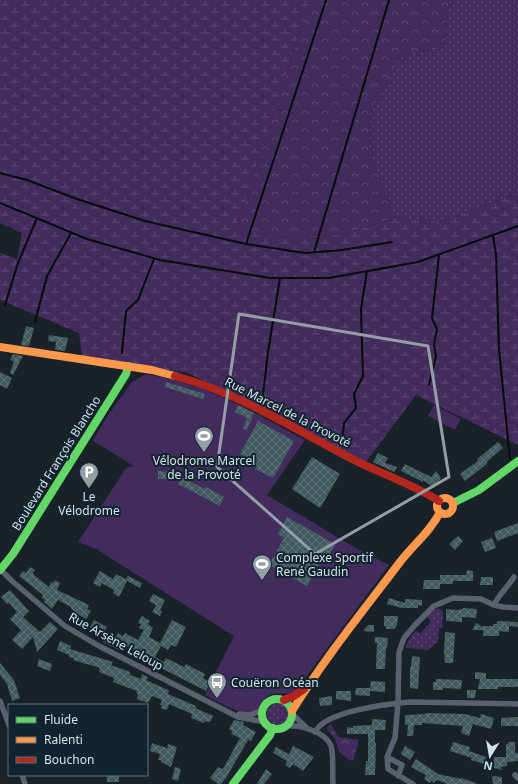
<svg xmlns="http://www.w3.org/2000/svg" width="518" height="784" font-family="'Noto Sans',sans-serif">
  <defs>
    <pattern id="grass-dots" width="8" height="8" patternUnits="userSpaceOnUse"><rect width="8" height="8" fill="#422b5d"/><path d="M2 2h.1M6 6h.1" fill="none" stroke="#5d4974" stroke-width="1.8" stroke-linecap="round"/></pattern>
    <pattern id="forest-crowns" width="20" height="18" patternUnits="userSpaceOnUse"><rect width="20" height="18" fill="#422b5d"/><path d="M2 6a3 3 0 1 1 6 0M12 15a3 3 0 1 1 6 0" fill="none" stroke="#5d4974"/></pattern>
    <pattern id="wetland-marsh" width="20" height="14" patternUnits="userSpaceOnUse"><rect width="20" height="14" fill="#422b5d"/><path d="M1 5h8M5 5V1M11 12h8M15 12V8" fill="none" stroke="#5d4974"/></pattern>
    <pattern id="building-cross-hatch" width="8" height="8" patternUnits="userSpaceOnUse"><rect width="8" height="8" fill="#415b60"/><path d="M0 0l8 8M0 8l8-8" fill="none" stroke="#5c7277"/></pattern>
  </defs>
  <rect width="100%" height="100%" fill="#182228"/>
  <path fill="url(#grass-dots)" d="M 449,0 L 518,0 L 518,193 L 440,222 L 395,218 L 369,151 L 370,114 L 400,57 L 420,51 L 440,49 L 445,41 Z
    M 439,608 L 443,612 L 442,628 L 439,628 L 438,642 L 428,650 L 405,648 L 410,638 L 415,631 L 420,634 L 431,621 L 427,617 L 433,611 Z
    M267 714a11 11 0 1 1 22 0a11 11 0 1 1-22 0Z"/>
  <path fill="url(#forest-crowns)" d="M 310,0 L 449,0 L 445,41 L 440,49 L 420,51 L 400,57 L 370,114 L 369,151 L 395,218 L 341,235 L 274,237 L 236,228 Z
    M 331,724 L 338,737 L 359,740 L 353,761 L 349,760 L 339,752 L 335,739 L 327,729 L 327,727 Z"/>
  <path fill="url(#wetland-marsh)" d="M 0,0 L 310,0 L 236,228 L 274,237 L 341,235 L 395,218 L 440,222 L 518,193 L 518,445 L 416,395 L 366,462 L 188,373 L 82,356 L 79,333 L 0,300 L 0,253 L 17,259 L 22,233 L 0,223 Z"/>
  <path fill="#422b5d" d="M 146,374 C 206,384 252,411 305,440 L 267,495 L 354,547 L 389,565 L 294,693 C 288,694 276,693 272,694 C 263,697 263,705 257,710 C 245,719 217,701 205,695 L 217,673 L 216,672 L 234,636 L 96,549 L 78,542 L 126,468 L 134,466 L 93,441 L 106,418 L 132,382 Z
    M 434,405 L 461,419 L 455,430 L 428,416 Z"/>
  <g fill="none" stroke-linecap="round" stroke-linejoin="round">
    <path stroke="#040e0b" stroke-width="2" d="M 0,173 L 27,180 L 77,199 L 145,221 L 246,244 L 305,253 L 342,250 L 392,242
      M 0,203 L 87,239 L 160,260 L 270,278 L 329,278 L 418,262 L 518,226
      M 493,236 L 496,254 L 499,349 L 510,459
      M 246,244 L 326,0
      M 314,252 L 389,0
      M 5,305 L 18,263 L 37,218
      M 35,322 L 47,276 L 71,233
      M 122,353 L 126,311 L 138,300 L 154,259
      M 429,385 L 436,356 L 434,344 L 437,329 L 432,318 L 439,255
      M 262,403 L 268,352 L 280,278
      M 342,443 L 344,423 L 356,408 L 354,394 L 363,376 L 361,309 L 367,271"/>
  </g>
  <path fill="url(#building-cross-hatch)" d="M 26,326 L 34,328 L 29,346 L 21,345 Z
    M 49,335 L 68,338 L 65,351 L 55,350 L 56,342 L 48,341 Z
    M 13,354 L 23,356 L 13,375 L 10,373 L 14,361 L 10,360 Z
    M 0,372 L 12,378 L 7,389 L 0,385 Z
    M 166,382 L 205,394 L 203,399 L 165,387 Z
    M 238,405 L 254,413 L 247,430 L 243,429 L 247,418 L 235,412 Z
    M 258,421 L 294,441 L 273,478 L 255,469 L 257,466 L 255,464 L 256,463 L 240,454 Z
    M 498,442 L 503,448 L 490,459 L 487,462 L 487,464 L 465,481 L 460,474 L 478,461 L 477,459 Z
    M 378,453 L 388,458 L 385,463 L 397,467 L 394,472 L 373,462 Z
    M 312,457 L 340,474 L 320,508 L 292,489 Z
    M 405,464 L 431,477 L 436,471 L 441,478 L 434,488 L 423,480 L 423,482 L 401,471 Z
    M 158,471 L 177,472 L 177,475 L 205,489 L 206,487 L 224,497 L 220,506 L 178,484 L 181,479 L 158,479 Z
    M 287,517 L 335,544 L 329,556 L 325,554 L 307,586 L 269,565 L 284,538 L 278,534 Z
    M 518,523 L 518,533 L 497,541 L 494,532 Z
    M 458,536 L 463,541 L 455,550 L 449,544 Z
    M 492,538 L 496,548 L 485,552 L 481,542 Z
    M 30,567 L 35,570 L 33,573 L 34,575 L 49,587 L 51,582 L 53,583 L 55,580 L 60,583 L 57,590 L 89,605 L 87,609 L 91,611 L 86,619 L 73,611 L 73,610 L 71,608 L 71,607 L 58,600 L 52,609 L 44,602 L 45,600 L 42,598 L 43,595 L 19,576 L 23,571 L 26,573 Z
    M 467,570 L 473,571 L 473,581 L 453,581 L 453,584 L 440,584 L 440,575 L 466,575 Z
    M 100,571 L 113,579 L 116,574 L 126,579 L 128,576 L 142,583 L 140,588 L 127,581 L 119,597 L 113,593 L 114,590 L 102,583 L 100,587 L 93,583 Z
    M 481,577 L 493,577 L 493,585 L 480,585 Z
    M 424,580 L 440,580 L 440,589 L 423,589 Z
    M 10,590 L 29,611 L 23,617 L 40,632 L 50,622 L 58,629 L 37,652 L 33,637 L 22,649 L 12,640 L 21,630 L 10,619 L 17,612 L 9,603 L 7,604 L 1,597 Z
    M 153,594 L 165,600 L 160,610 L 162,611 L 160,616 L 152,612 L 156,605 L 149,601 Z
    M 389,598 L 405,603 L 405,599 L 422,600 L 422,606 L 418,605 L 418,608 L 402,608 L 387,604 Z
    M 463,608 L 477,609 L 476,618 L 462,617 L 462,622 L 446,621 L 446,609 L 459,610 L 459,609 L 463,609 Z
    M 142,616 L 150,621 L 148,624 L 153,628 L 149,637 L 160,643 L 172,620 L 186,627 L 176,647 L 171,645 L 168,650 L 161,646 L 155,657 L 164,662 L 166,658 L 184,667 L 186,664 L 205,674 L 203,678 L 210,682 L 206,691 L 157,666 L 155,669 L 148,665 L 149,662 L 141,658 L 142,654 L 122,644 L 119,650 L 103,642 L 107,634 L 115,638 L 118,633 L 123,636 L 125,633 L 138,640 L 144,630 L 139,628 L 141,624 L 138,623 Z
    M 384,616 L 398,616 L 397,626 L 396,626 L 395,629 L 386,629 L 386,626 L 384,626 Z
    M 94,620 L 107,627 L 102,636 L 90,627 Z
    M 497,621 L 518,622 L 518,627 L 509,626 L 509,632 L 499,631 L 499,636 L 483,636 L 483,630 L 472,630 L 476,623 L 483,627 L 483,626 L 493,626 L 493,624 L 497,624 Z
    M 368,625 L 374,625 L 374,632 L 363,631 Z
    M 445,632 L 455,633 L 453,663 L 445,663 L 444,651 Z
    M 375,637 L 388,638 L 387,648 L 386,648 L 385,669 L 376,669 L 377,643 L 375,643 Z
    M 60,641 L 71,646 L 70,649 L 113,662 L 111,665 L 130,672 L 130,675 L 141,679 L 142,674 L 148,677 L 146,680 L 168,690 L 169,691 L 168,694 L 196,706 L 195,708 L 213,716 L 211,721 L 209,722 L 205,721 L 204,723 L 191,718 L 192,714 L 169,704 L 167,710 L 161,708 L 162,705 L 160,705 L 162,700 L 152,696 L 148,703 L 137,699 L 138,694 L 136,693 L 137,691 L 113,682 L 114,678 L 99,672 L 100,668 L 73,660 L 74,658 L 69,657 L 69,655 L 57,650 Z
    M 412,656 L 420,657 L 418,689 L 410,688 L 410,667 L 411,667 Z
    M 39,659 L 52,664 L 50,671 L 37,666 Z
    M 0,663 L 14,680 L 20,698 L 12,701 L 7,684 L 0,675 Z
    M 475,672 L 486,673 L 486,679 L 518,679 L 518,687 L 498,687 L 498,689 L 478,689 L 480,679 L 475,679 Z
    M 436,679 L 462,680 L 461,689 L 443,688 L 443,690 L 433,690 L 433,682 L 436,682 Z
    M 371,681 L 385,682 L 385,692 L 370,691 L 370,690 L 370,696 L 355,695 L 356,688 L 370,688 Z
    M 467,690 L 476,690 L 475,698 L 467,698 Z
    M 336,691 L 351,691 L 351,701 L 336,699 Z
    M 332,696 L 332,705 L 320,706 L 319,698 Z
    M 426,713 L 465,714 L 480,718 L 481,714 L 494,718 L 491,729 L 473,724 L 469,736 L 461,733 L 463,726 L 422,723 L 422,725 L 414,725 L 413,736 L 407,736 L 408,725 L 405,725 L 405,715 L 426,714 Z
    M 518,717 L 518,726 L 501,726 L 501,718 Z
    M 372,719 L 386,720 L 385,730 L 375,730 L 375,743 L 376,743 L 375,775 L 365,775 L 366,761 L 368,761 L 368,734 L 347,734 L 347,727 L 353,728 L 353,726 L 372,725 Z
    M 234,720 L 244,722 L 243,725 L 256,732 L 251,741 L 248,740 L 226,778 L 221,784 L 218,784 L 210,778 L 218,767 L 223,769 L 240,738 L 231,734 L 232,731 L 229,729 Z
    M 453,742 L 470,747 L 469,751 L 486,757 L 484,764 L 471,760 L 472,758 L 450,751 Z
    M 508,742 L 515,742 L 515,753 L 518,753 L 518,761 L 507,762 L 507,766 L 501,767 L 502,770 L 494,768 L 494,757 L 506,757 L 506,744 L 508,744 Z
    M 152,743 L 167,748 L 168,744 L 177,747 L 171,767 L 161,762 L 161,760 L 158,760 L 160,754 L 150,751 Z
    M 293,746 L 314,757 L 303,771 L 293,764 L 290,768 L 285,765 L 287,761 L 273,753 L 276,747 L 289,754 Z
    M 405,746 L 415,752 L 410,760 L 401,754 Z
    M 416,759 L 438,774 L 461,779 L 461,778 L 476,783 L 476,784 L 445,784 L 446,783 L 436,780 L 434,783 L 431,781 L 430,783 L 424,779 L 426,775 L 411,767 Z
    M 175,767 L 181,769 L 178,781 L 172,779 Z
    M 266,769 L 272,774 L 264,784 L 257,784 Z
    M 107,775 L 119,775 L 119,782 L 107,782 Z
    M 492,776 L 502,777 L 502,784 L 493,784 Z"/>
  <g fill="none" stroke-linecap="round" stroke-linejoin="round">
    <path stroke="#5b606e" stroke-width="5.5" d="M 0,569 L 12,581 L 65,626 L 99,646 L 238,717 L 265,722
      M 494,605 C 499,594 508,587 514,577
      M 0,701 L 9,725
      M 239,714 L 250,715 L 263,710
      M 292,714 L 306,727
      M 286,726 C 300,725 325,731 331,746 C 334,754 332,774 333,784
      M 315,732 C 325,711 388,704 410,702 L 518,704
      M 387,757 L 402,765 L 398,776
      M 22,775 L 25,784
      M 515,775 L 518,778
      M 413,784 L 388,769 L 387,757 L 395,738 L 398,703 L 399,652 L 404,638 L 415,625 L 434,606 L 453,598 L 481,599 L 494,605 L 503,607 L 518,608"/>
    <path stroke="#63d668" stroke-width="8" d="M 453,503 L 479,490 L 518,461
      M 0,570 L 13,554 L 126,374 L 128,366
      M262 714a15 15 0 1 1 30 0a15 15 0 1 1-30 0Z
      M 233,784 L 270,735 L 273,728"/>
    <path stroke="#ff974d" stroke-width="8" d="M 0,347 L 152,370 L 175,376
      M437 506a8 8 0 1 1 16 0a8 8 0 1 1-16 0Z
      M 292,711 C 324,659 363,611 400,562 C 413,545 431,531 440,512"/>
    <path stroke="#b3261e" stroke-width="8" d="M 175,376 C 239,393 296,430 354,460 C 382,474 412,484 439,501
      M 284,700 L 294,696 L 304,689"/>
  </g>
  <path fill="none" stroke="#949ea5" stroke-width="3" stroke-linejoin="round" d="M 239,314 L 428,346 L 449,477 L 315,554 L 217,467 Z"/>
  <defs>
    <symbol id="stadium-pin" viewBox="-11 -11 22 30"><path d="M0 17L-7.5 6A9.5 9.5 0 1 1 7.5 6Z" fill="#949ea5" stroke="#11242f"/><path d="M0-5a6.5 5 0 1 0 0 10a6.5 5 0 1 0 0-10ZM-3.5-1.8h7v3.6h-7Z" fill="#fff"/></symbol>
    <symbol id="parking-pin" viewBox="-11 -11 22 30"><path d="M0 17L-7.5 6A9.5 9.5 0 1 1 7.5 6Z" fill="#949ea5" stroke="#11242f"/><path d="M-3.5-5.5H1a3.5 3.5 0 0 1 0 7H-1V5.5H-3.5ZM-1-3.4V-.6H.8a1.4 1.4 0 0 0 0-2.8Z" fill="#fff"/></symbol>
    <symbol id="bus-pin" viewBox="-11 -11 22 30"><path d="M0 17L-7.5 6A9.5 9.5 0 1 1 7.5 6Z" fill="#949ea5" stroke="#11242f"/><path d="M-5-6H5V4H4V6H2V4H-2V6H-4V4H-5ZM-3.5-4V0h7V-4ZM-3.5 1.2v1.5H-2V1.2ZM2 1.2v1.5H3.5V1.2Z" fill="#fff"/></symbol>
  </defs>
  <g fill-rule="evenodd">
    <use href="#stadium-pin" x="193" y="425" width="22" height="30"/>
    <use href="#parking-pin" x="78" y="461" width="22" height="30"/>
    <use href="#stadium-pin" x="251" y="553" width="22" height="30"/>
    <use href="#bus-pin" x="206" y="671" width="22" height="30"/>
  </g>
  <g text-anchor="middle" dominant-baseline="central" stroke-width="4" stroke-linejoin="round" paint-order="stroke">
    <g font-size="12" fill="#d6e1e9" stroke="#11242f">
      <text transform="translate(288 412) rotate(27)">Rue Marcel de la Provoté</text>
      <text transform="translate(56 463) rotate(-58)">Boulevard François Blancho</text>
      <text transform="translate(116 641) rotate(29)">Rue Arsène Leloup</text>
    </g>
    <g font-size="12" fill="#d6e1e9" stroke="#11242f">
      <text x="204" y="460">Vélodrome Marcel<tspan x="204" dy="14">de la Provoté</tspan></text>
      <text x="89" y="496">Le<tspan x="89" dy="14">Vélodrome</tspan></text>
      <text x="276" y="557" text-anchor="start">Complexe Sportif<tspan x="276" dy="14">René Gaudin</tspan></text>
      <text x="231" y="682" text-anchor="start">Couëron Océan</text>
    </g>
  </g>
  <rect x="8" y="704" width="140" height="72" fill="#11242f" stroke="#607079"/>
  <rect x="16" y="717" width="20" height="6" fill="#63d668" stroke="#607079"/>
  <text x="44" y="724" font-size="12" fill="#d6e1e9">Fluide</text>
  <rect x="16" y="737" width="20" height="6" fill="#ff974d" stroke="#607079"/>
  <text x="44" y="744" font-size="12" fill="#d6e1e9">Ralenti</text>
  <rect x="16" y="757" width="20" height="6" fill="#b3261e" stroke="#607079"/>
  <text x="44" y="764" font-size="12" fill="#d6e1e9">Bouchon</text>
  <g transform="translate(490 756) rotate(191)" stroke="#11242f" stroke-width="3" paint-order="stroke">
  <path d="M0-3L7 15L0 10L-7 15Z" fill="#d6e1e9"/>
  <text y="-6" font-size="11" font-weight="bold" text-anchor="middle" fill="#d6e1e9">N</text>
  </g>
</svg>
